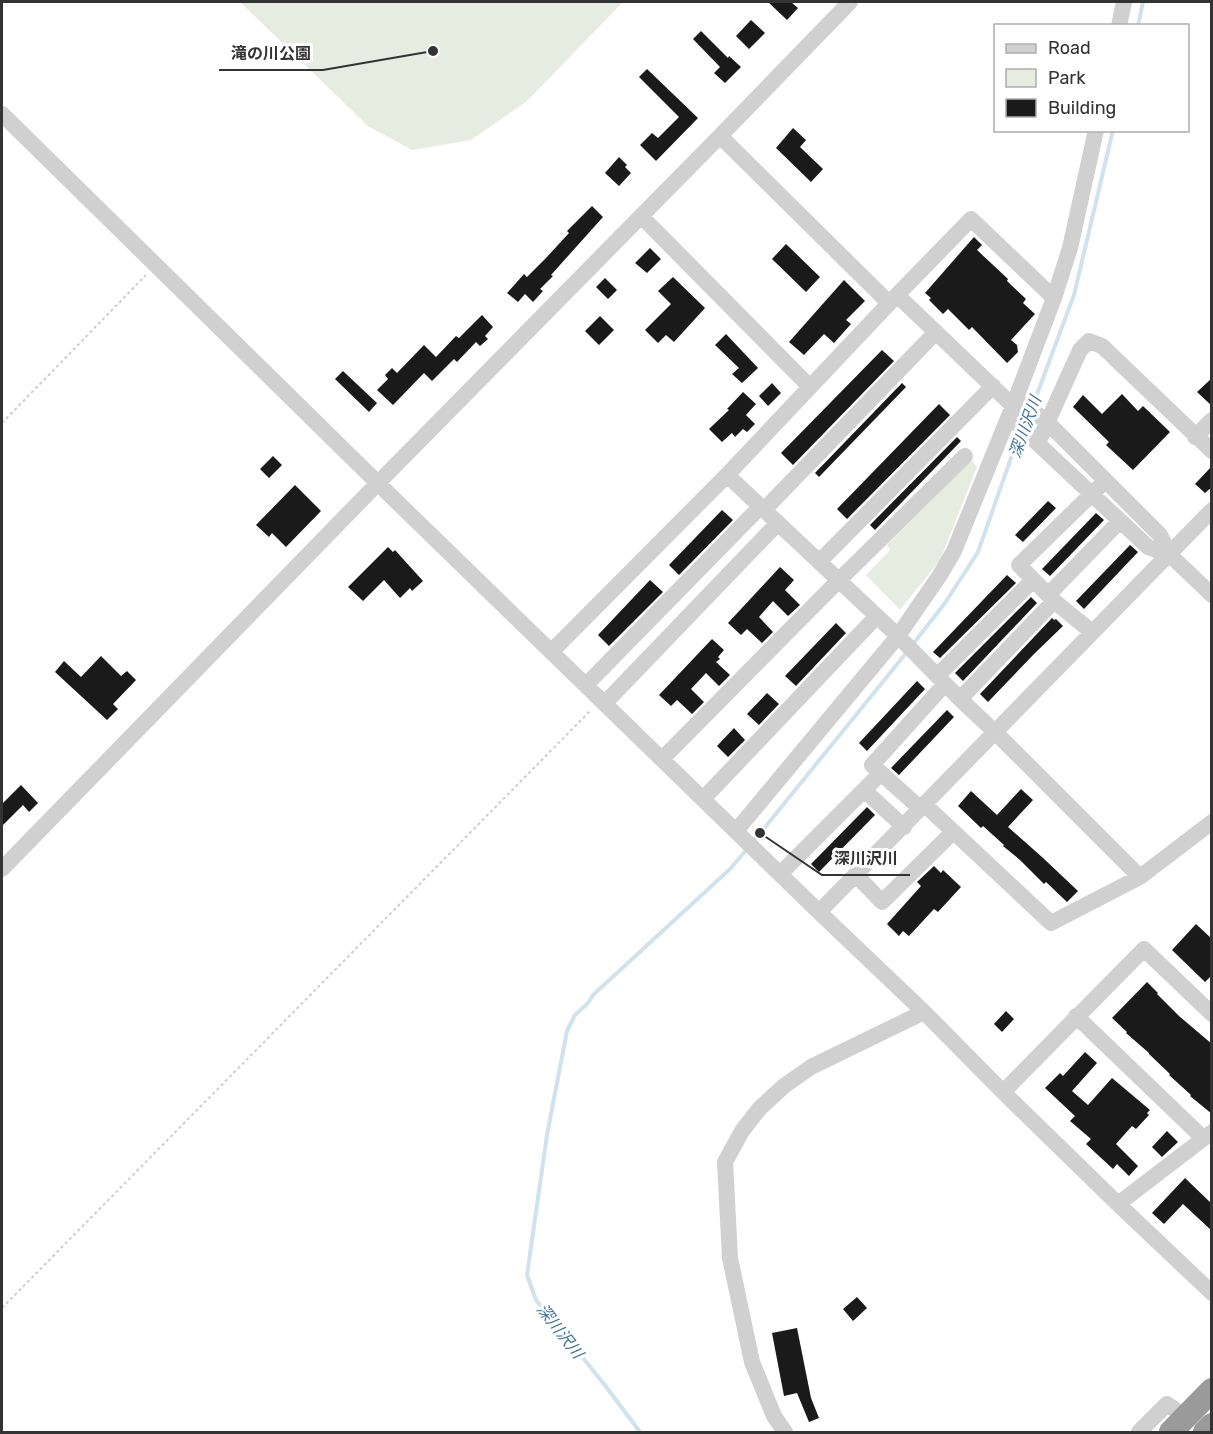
<svg xmlns="http://www.w3.org/2000/svg" width="1213" height="1434" font-family="Rubik,'Noto Sans JP',sans-serif">
  <rect width="100%" height="100%" fill="#fff"/>
  <path fill="#e6ecdf" d="M 240,2 L 623,2 L 527,101 L 471,140 L 412,150 L 368,126 Z
    M 971,460 L 977,467 L 940,560 L 900,610 L 866,575 L 890,550 L 887,545 Z"/>
  <g fill="none" stroke-linecap="round" stroke-linejoin="round">
    <path stroke="#cfe2ee" stroke-width="4" d="M 1138,26 L 1143,2
      M 1033,405 L 1074,295 L 1113,130
      M 913,644 L 945,603 L 978,552 L 1011,458 L 1021,434
      M 753,842 L 907,652
      M 640,1432 L 604,1384 L 536,1300 L 527,1275 L 547,1135 L 567,1031 L 575,1015 L 588,1003 L 593,995 L 730,869 L 748,848"/>
  </g>
  <path fill="#1a1a1a" d="M 768,2 L 791,2 L 798,8 L 787,20 Z
    M 751,20 L 765,33 L 749,49 L 736,36 Z
    M 701,31 L 728,58 L 729,56 L 741,67 L 725,83 L 714,73 L 720,67 L 693,39 Z
    M 647,69 L 698,118 L 656,161 L 640,145 L 652,133 L 658,138 L 679,117 L 639,77 Z
    M 793,128 L 806,140 L 800,147 L 823,169 L 811,182 L 776,148 Z
    M 619,157 L 627,165 L 625,167 L 631,173 L 619,186 L 605,173 Z
    M 592,206 L 603,217 L 551,275 L 553,276 L 540,289 L 543,291 L 533,302 L 525,294 L 518,302 L 507,293 L 524,274 L 527,277 L 546,258 L 569,233 L 567,231 Z
    M 974,237 L 982,245 L 977,250 L 1008,279 L 1007,281 L 1026,299 L 1023,303 L 1035,314 L 1011,340 L 1017,345 L 1018,352 L 1007,363 L 972,327 L 969,330 L 948,309 L 943,314 L 929,300 L 931,298 L 925,293 Z
    M 786,244 L 820,277 L 806,292 L 772,259 Z
    M 650,248 L 661,259 L 647,273 L 635,263 Z
    M 673,277 L 705,308 L 674,342 L 666,335 L 658,343 L 645,330 L 671,304 L 658,291 Z
    M 605,278 L 617,290 L 608,299 L 596,287 Z
    M 844,280 L 865,301 L 846,320 L 851,324 L 834,343 L 824,334 L 804,355 L 789,342 Z
    M 482,315 L 493,327 L 485,336 L 488,339 L 480,346 L 476,342 L 457,362 L 454,359 L 432,381 L 424,373 L 393,405 L 377,390 L 388,379 L 385,375 L 392,368 L 397,373 L 424,345 L 436,357 L 456,336 L 459,338 Z
    M 600,316 L 614,330 L 599,345 L 585,331 Z
    M 726,334 L 758,368 L 742,383 L 732,374 L 739,368 L 715,345 Z
    M 882,350 L 894,361 L 793,465 L 781,453 Z
    M 343,371 L 377,403 L 369,412 L 335,379 Z
    M 1212,378 L 1212,406 L 1197,392 Z
    M 772,383 L 781,393 L 768,406 L 759,396 Z
    M 902,383 L 906,387 L 819,477 L 815,473 Z
    M 743,392 L 756,404 L 746,415 L 755,424 L 747,432 L 743,429 L 735,437 L 732,433 L 722,442 L 709,429 L 729,410 L 727,409 Z
    M 1122,394 L 1138,411 L 1143,406 L 1170,432 L 1133,470 L 1106,445 L 1109,442 L 1073,407 L 1083,395 L 1102,414 Z
    M 939,404 L 950,415 L 847,519 L 837,509 Z
    M 957,437 L 961,441 L 875,530 L 870,525 Z
    M 273,456 L 282,465 L 269,478 L 260,469 Z
    M 1212,466 L 1212,487 L 1205,493 L 1195,484 Z
    M 295,485 L 321,511 L 286,547 L 272,533 L 269,537 L 256,525 Z
    M 1048,501 L 1056,508 L 1023,542 L 1015,535 Z
    M 722,510 L 733,520 L 679,575 L 669,565 Z
    M 1096,513 L 1104,520 L 1050,576 L 1042,569 Z
    M 1130,545 L 1138,552 L 1084,609 L 1076,601 Z
    M 388,547 L 393,552 L 395,550 L 423,581 L 412,591 L 410,588 L 400,598 L 384,580 L 363,601 L 348,587 Z
    M 780,567 L 794,580 L 785,590 L 800,605 L 788,616 L 773,601 L 759,617 L 773,632 L 762,643 L 747,629 L 741,635 L 728,623 Z
    M 1007,575 L 1016,583 L 940,658 L 933,652 Z
    M 650,580 L 663,592 L 609,646 L 598,635 Z
    M 1031,597 L 1037,603 L 963,681 L 955,673 Z
    M 1052,618 L 1054,620 L 1056,619 L 1063,626 L 1034,654 L 988,702 L 980,694 Z
    M 836,623 L 846,633 L 796,686 L 785,676 Z
    M 712,639 L 724,650 L 718,657 L 720,659 L 716,662 L 730,675 L 719,686 L 706,673 L 691,689 L 704,702 L 692,714 L 677,700 L 671,706 L 659,695 Z
    M 101,656 L 121,676 L 127,671 L 136,680 L 113,704 L 118,709 L 107,720 L 55,672 L 64,661 L 81,677 Z
    M 917,681 L 925,689 L 867,751 L 859,743 Z
    M 767,693 L 779,704 L 759,725 L 747,714 Z
    M 947,710 L 954,717 L 899,775 L 891,768 Z
    M 734,728 L 745,740 L 728,757 L 717,746 Z
    M 21,785 L 38,803 L 29,812 L 23,805 L 2,826 L 2,804 Z
    M 1021,789 L 1033,800 L 1008,827 L 1042,857 L 1078,891 L 1067,902 L 1046,882 L 1044,884 L 1020,860 L 1003,846 L 1004,845 L 983,826 L 981,828 L 958,806 L 971,791 L 997,815 Z
    M 867,807 L 875,815 L 819,872 L 811,864 Z
    M 934,866 L 941,873 L 943,870 L 961,887 L 938,912 L 934,909 L 909,936 L 903,931 L 899,936 L 887,924 L 921,886 L 917,882 Z
    M 1196,924 L 1212,939 L 1212,975 L 1205,982 L 1172,950 Z
    M 1147,982 L 1158,993 L 1157,994 L 1179,1016 L 1212,1044 L 1212,1114 L 1190,1096 L 1191,1095 L 1169,1075 L 1170,1074 L 1149,1054 L 1149,1053 L 1126,1033 L 1127,1032 L 1112,1018 Z
    M 1006,1011 L 1014,1019 L 1002,1032 L 994,1024 Z
    M 1085,1052 L 1097,1063 L 1072,1091 L 1088,1105 L 1112,1078 L 1150,1110 L 1147,1113 L 1149,1115 L 1136,1129 L 1132,1126 L 1116,1144 L 1138,1166 L 1129,1176 L 1117,1164 L 1113,1169 L 1086,1144 L 1091,1139 L 1070,1121 L 1075,1116 L 1045,1088 L 1060,1073 L 1063,1076 Z
    M 1167,1131 L 1178,1142 L 1162,1157 L 1152,1147 Z
    M 1185,1178 L 1212,1204 L 1212,1231 L 1183,1204 L 1164,1224 L 1152,1213 Z
    M 857,1297 L 867,1308 L 853,1321 L 843,1309 Z
    M 797,1328 L 811,1398 L 819,1418 L 809,1422 L 797,1393 L 784,1396 L 772,1333 Z"/>
  <g fill="none" stroke-linecap="round" stroke-linejoin="round">
    <path stroke="#cdcdcd" stroke-width="2" stroke-dasharray="3 3" stroke-linecap="butt" d="M 2,423 L 146,275
      M 2,1308 L 591,710"/>
    <path stroke="#d0d0d0" stroke-width="16" d="M 1119,26 L 1124,2
      M 2,114 L 395,500 L 819,912 L 1212,510
      M 720,136 L 889,303
      M 641,216 L 810,387
      M 897,295 L 1013,406 L 1018,425 L 1148,547 L 1170,555
      M 1013,406 L 1026,405 L 1048,423 L 1160,535 L 1170,555 L 1212,595
      M 1195,437 L 1212,420
      M 1038,443 L 1080,350 L 1089,341 L 1102,346 L 1212,451
      M 727,475 L 898,636 L 960,699 L 995,732 L 1140,877 L 1212,822
      M 764,510 L 936,332
      M 819,562 L 993,386
      M 1048,595 L 1120,521
      M 1092,632 L 1054,601 L 1019,565 L 1099,487
      M 552,651 L 727,475 L 897,295 L 971,219 L 1054,298
      M 937,676 L 1033,580
      M 586,685 L 761,506
      M 960,699 L 1054,601
      M 605,703 L 778,523
      M 662,759 L 839,580 L 965,456
      M 864,790 L 904,827
      M 703,799 L 877,616
      M 925,805 L 1051,923 L 1140,877
      M 921,809 L 872,765 L 945,684
      M 736,831 L 898,636 L 940,575 L 954,551 L 1013,406 L 1054,298 L 1070,248 L 1096,130
      M 2,869 L 378,483 L 720,136 L 850,2
      M 780,874 L 880,774
      M 856,875 L 882,902 L 953,832
      M 819,912 L 924,1012 L 1003,1092 L 1118,1204 L 1212,1293
      M 1076,1016 L 1203,1138
      M 1003,1092 L 1144,949 L 1212,1014
      M 1118,1204 L 1212,1132
      M 785,1432 L 774,1416 L 752,1362 L 730,1258 L 725,1162 L 742,1131 L 760,1108 L 784,1086 L 811,1067 L 924,1012
      M 1139,1432 L 1167,1404 L 1186,1417"/>
    <path stroke="#9a9a9a" stroke-width="24" d="M 1171,1432 L 1212,1390
      M 1205,1432 L 1212,1425"/>
  </g>
  <g text-anchor="middle" dominant-baseline="central" stroke-width="6" stroke-linejoin="round" paint-order="stroke">
    <g font-size="16" font-style="italic" fill="#3f7597" stroke="#fff">
      <text transform="translate(1025 427) rotate(-70)">深川沢川</text>
      <text transform="translate(560 1331) rotate(52)">深川沢川</text>
    </g>
  </g>
  <path fill="none" stroke="#333" stroke-width="2" d="M433 51L323 70H219M760 833L822 875H910"/>
  <g fill="#333" stroke="#fff" stroke-width="2">
    <circle cx="433" cy="51" r="6"/>
    <circle cx="760" cy="833" r="6"/>
  </g>
  <g font-size="16" text-anchor="middle" font-weight="bold" fill="#333" stroke="#fff" stroke-width="6" stroke-linejoin="round" paint-order="stroke">
    <text x="271" y="59">滝の川公園</text>
    <text x="866" y="864">深川沢川</text>
  </g>
  <rect width="1213" height="1434" fill="none" stroke="#333333" stroke-width="6"/>
  <rect x="994" y="24" width="195" height="108" fill="#ffffff" stroke="#adadad" stroke-width="1.5"/>
  <rect x="1006" y="44" width="30" height="9" fill="#d0d0d0" stroke="#adadad" stroke-width="1.5"/>
  <text x="1048" y="54" font-size="18" fill="#333333">Road</text>
  <rect x="1006" y="69" width="30" height="18" fill="#e6ecdf" stroke="#adadad" stroke-width="1.5"/>
  <text x="1048" y="84" font-size="18" fill="#333333">Park</text>
  <rect x="1006" y="99" width="30" height="18" fill="#1a1a1a" stroke="#adadad" stroke-width="1.5"/>
  <text x="1048" y="114" font-size="18" fill="#333333">Building</text>
</svg>
